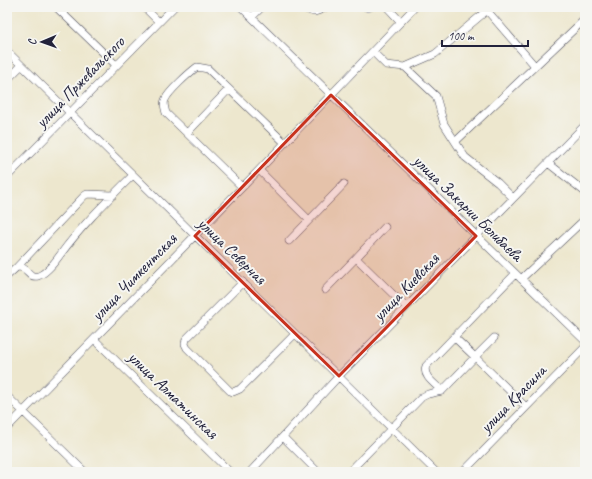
<svg xmlns="http://www.w3.org/2000/svg" width="592" height="479" font-family="Caveat,sans-serif">
  <rect width="100%" height="100%" fill="#f6f6f2"/>
  <filter id="ink" filterUnits="userSpaceOnUse"><feTurbulence type="fractalNoise" baseFrequency=".025" numOctaves="2"/><feDisplacementMap in="SourceGraphic" scale="8" xChannelSelector="R" yChannelSelector="G"/><feConvolveMatrix kernelMatrix="1 2 1 2 8 2 1 2 1" color-interpolation-filters="sRGB"/></filter>
  <filter id="wash" filterUnits="userSpaceOnUse"><feTurbulence type="fractalNoise" baseFrequency=".012" numOctaves="4" result="noise"/><feDisplacementMap in="SourceGraphic" scale="16" xChannelSelector="R" yChannelSelector="G"/><feGaussianBlur stdDeviation="0.9" result="paint"/><feColorMatrix in="noise" values="0 0 0 0 0 0 0 0 0 0 0 0 0 0 0 0 0 1.4 0 .05"/><feComposite in="paint" operator="in"/></filter>
  <g filter="url(#wash)">
    <rect width="100%" height="100%" fill="#ede7ce"/>
  </g>
  <g filter="url(#ink)">
    <g fill="none" stroke-linecap="round" stroke-linejoin="round">
      <defs>
        <path id="minor" d="M 56,7 L 116,65
          M 144,7 L 159,22
          M 241,7 L 585,341
          M 302,7 C 313,13 314,14 326,7
          M 366,7 L 368,8 L 370,7
          M 387,7 L 401,22
          M 484,7 L 535,66
          M 252,17 L 262,7
          M 7,51 L 436,472
          M 373,52 L 386,65 L 405,67 L 435,54 L 491,7
          M 405,67 L 436,96 L 444,124 L 465,157 L 498,183 L 513,198
          M 7,80 L 21,66
          M 187,133 L 228,90
          M 456,141 L 585,19
          M 548,163 L 585,192
          M 259,170 L 309,220
          M 7,177 L 174,7
          M 242,187 L 166,113 C 165,109 163,104 165,100 C 168,92 189,73 197,67 L 208,69 L 285,143
          M 289,241 L 344,184
          M 356,258 L 385,227
          M 17,267 L 84,196 L 87,194 L 113,195
          M 7,276 L 17,267 C 19,267 21,267 23,268 C 29,271 30,278 38,276 C 47,273 55,262 60,255 C 82,225 107,201 133,175
          M 521,279 L 585,219
          M 243,282 L 186,339 L 185,344 L 187,348 L 230,391 L 233,392 L 240,389 L 295,334
          M 325,290 L 356,258 L 406,307
          M 454,337 L 475,357 L 494,338
          M 94,339 L 230,472
          M 442,391 C 435,384 422,376 426,366 L 515,274
          M 7,396 L 85,472
          M 7,428 L 259,170 L 415,7
          M 283,437 L 318,472
          M 250,472 L 339,376 L 585,125
          M 349,472 L 422,397 L 428,394 L 442,391 L 475,357 L 526,407
          M 463,472 L 585,347"/>
      </defs>
      <use href="#minor" stroke="#404051" stroke-width="8"/>
      <use href="#minor" stroke="#fff" stroke-width="7"/>
    </g>
  </g>
  <path fill="#c8321e" fill-opacity="0.2" stroke="#c8321e" stroke-width="3" stroke-linejoin="round" d="M 331,95 L 476,236 L 339,376 L 195,236 Z"/>
  <g text-anchor="middle" dominant-baseline="central" stroke-width="4" stroke-linejoin="round" paint-order="stroke">
    <g font-size="17" fill="#22223b" stroke="#f6f6f2">
      <text transform="translate(80 82) rotate(-46)">улица Пржевальского</text>
      <text transform="translate(468 208) rotate(44)">улица Закарии Белибаева</text>
      <text transform="translate(232 251) rotate(44)">улица Северная</text>
      <text transform="translate(134 277) rotate(-46)">улица Чимкентская</text>
      <text transform="translate(406 287) rotate(-46)">улица Киевская</text>
      <text transform="translate(173 395) rotate(44)">улица Алматинская</text>
      <text transform="translate(513 399) rotate(-46)">улица Красина</text>
    </g>
  </g>
  <rect width="592" height="479" fill="none" stroke="#f6f6f2" stroke-width="24"/>
  <g transform="translate(42 42) rotate(268)" stroke="#f6f6f2" stroke-width="3" paint-order="stroke">
  <path d="M0-3L7 15L0 10L-7 15Z" fill="#22223b"/>
  <text y="-6" font-size="11" font-weight="bold" text-anchor="middle" fill="#22223b">С</text>
  </g>
  <path d="M442 40v6h86v-6" fill="none" stroke="#22223b" stroke-width="2"/>
  <text x="448" y="40" font-size="12" fill="#22223b" stroke="#f6f6f2" stroke-width="3" paint-order="stroke">100 m</text>
</svg>
